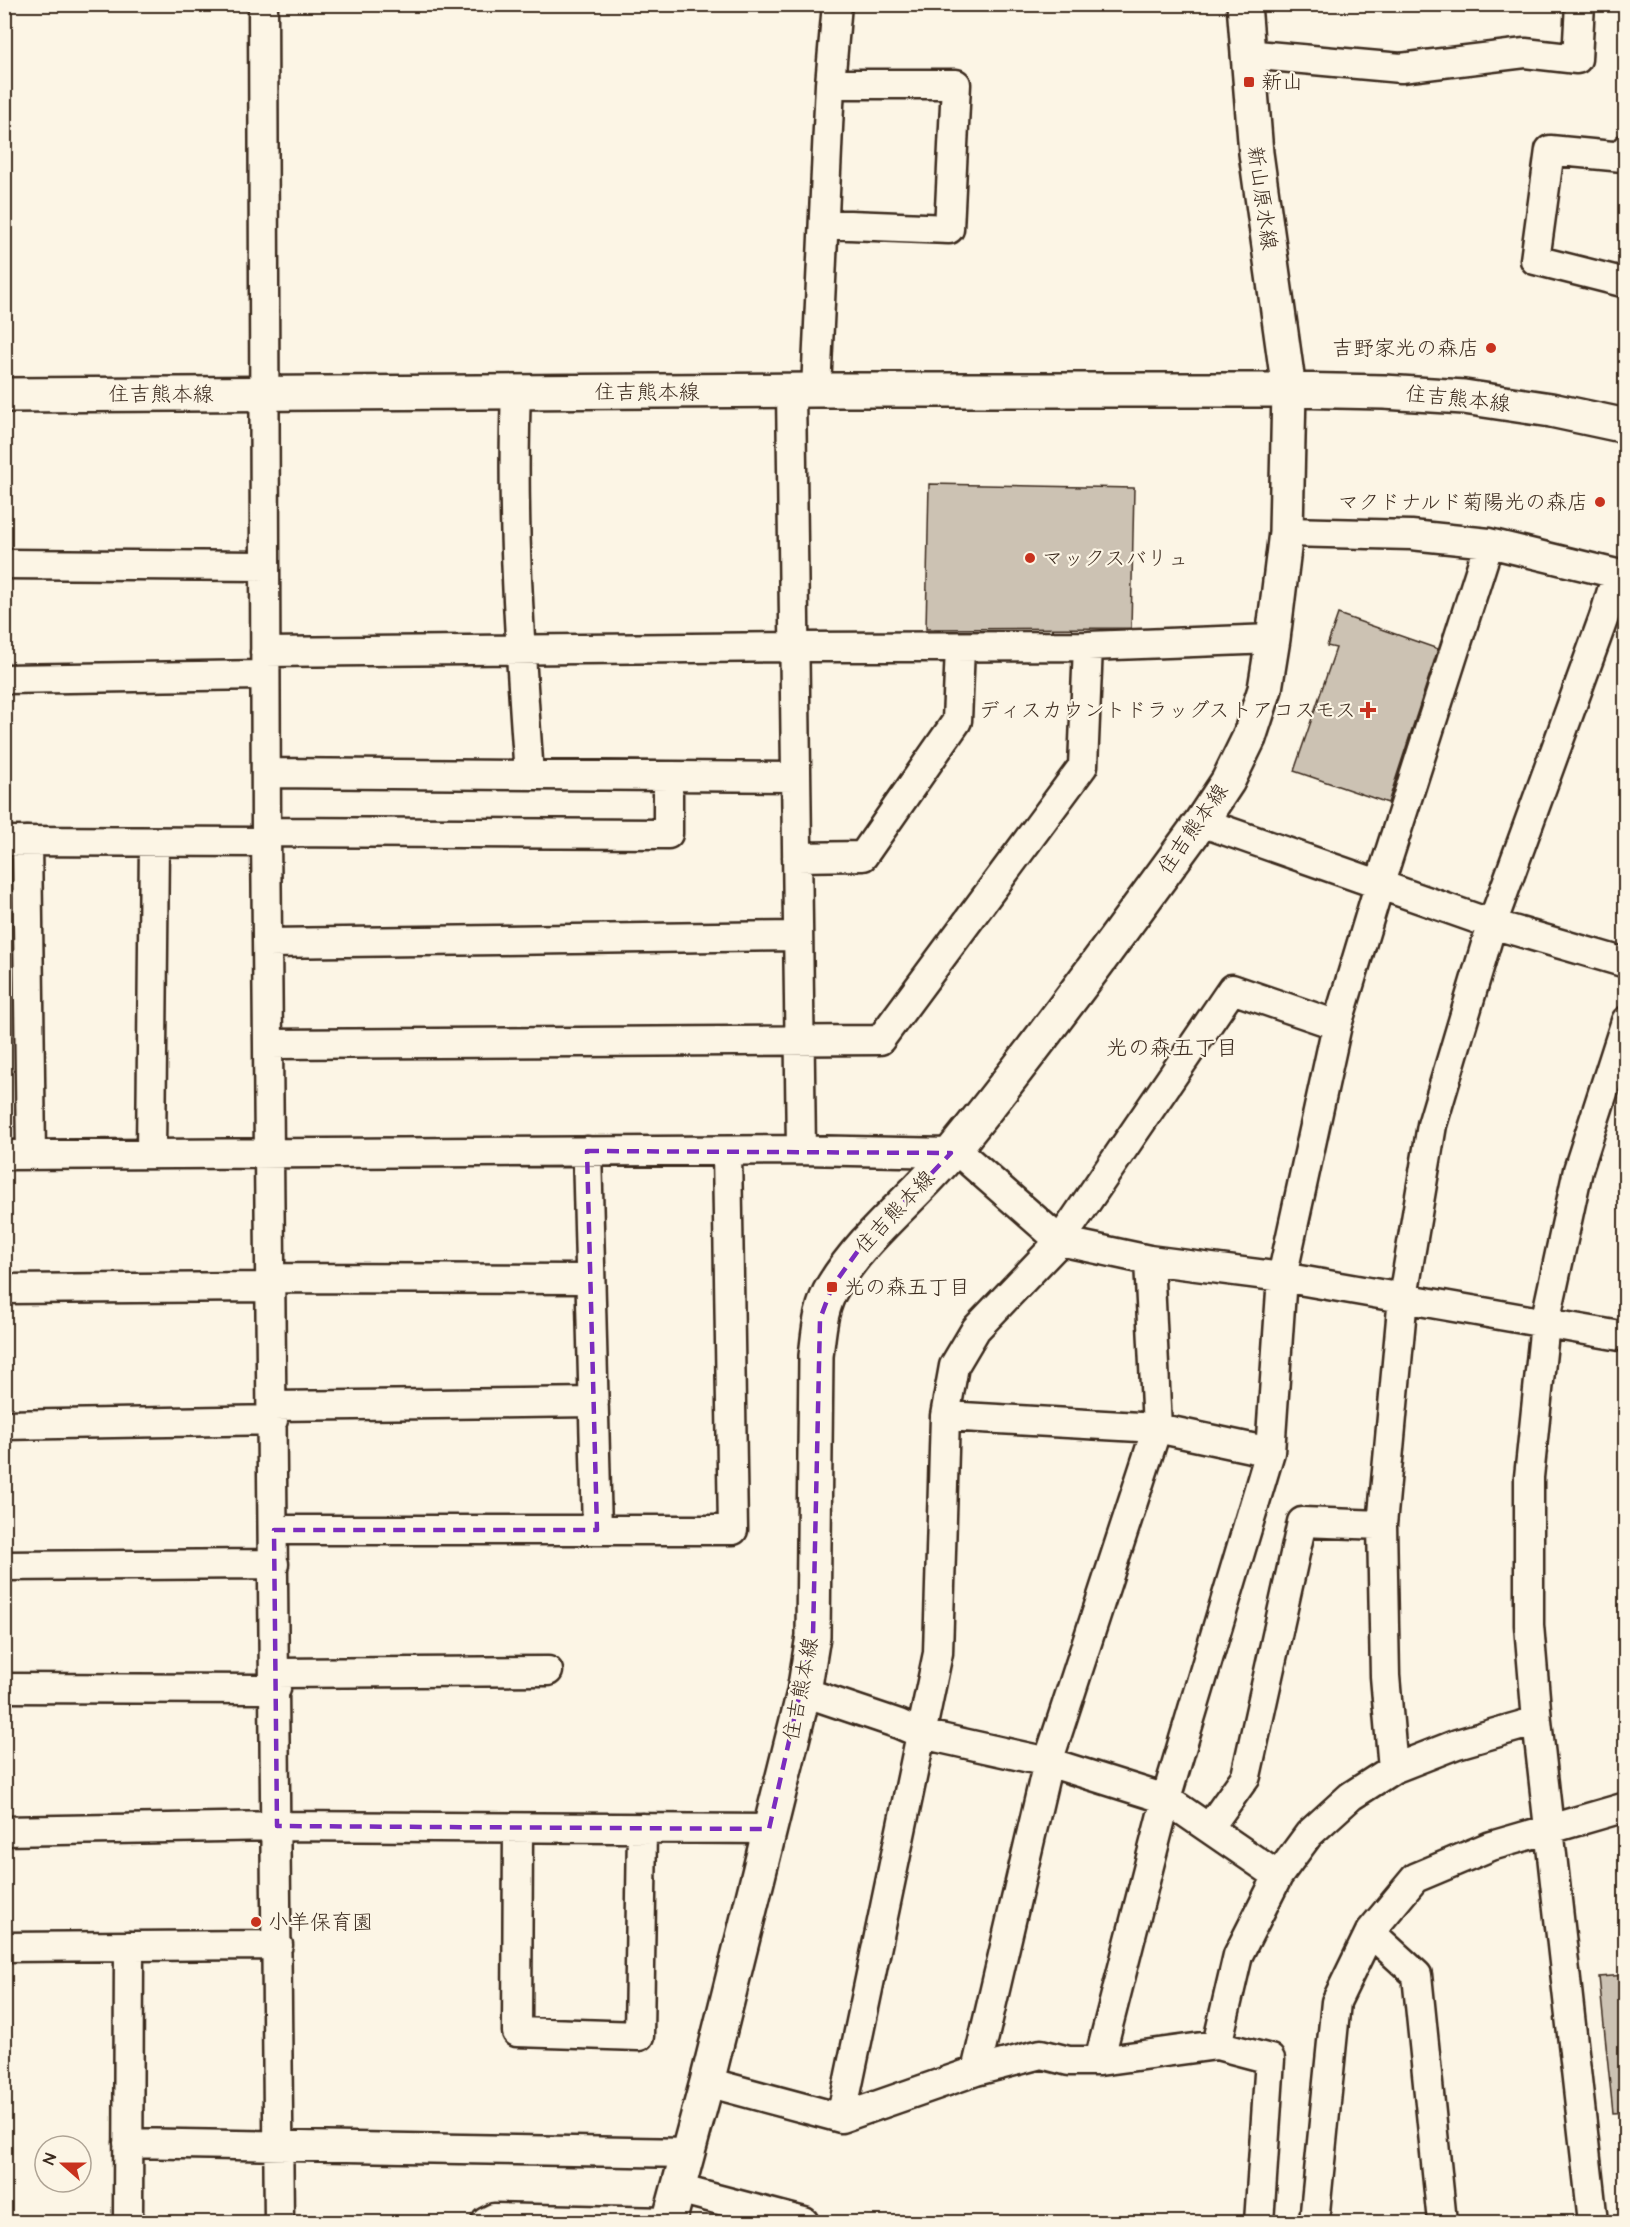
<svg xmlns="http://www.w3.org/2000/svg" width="1630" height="2227" font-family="'Architects Daughter','Klee One',sans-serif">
  <rect width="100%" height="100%" fill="#fcf5e5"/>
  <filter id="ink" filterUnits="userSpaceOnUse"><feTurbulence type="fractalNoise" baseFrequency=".0167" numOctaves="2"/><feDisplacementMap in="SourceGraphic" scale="12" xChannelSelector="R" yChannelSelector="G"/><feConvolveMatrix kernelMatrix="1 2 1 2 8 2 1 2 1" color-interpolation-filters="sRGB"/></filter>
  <g filter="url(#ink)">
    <path fill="#ccc2b3" stroke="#3b2a1e" stroke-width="1.5" d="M 929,484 L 1134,488 L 1131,628 L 926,629 Z
      M 1338,614 L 1438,649 L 1388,803 L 1294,771 L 1336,648 L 1327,646 Z
      M 1626,1975 L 1626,2112 L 1613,2113 L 1599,1977 Z"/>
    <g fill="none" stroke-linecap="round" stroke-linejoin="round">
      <defs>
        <path id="minor" d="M 263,4 L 266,832 L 279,2222
          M 1246,54 L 1401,68 L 1525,53 L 1577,59 L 1580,4
          M 1626,149 L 1623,157 L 1550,150 L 1535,260 L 1626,283
          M 825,224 L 949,229 L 956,84 L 830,84
          M 816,390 L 830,84 L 837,4
          M 791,391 L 801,1150
          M 516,392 C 511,520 520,648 529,775
          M 1286,532 L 1411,535 L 1489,543 L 1617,574 L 1604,617 L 1492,924 L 1432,1125 L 1403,1297 L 1382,1525 L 1385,1676 L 1393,1769
          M 4,564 L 265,566
          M 265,652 L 794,647 L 1088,646 L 1273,639
          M 4,679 L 265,675
          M 266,773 L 796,777
          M 1201,822 L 1492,924 L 1626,963
          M 266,832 L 668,834 L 668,777
          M 4,841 L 266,842
          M 27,841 L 31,1155
          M 797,857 L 863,856 L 957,721 L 960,647
          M 268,943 L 798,936
          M 269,1044 L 880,1040 L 1083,766 L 1088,646
          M 954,1148 L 1060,1241 L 1149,1260 L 1282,1277 L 1626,1337
          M 587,1151 L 597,1530
          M 151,1154 L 154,842
          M 4,1155 L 801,1150 L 951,1153
          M 271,1278 L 590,1279
          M 4,1289 L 271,1287
          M 273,1406 L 594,1402
          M 945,1416 L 1157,1428 L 1270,1452
          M 4,1425 L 273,1420
          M 274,1530 L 733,1530 L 727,1152
          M 4,1566 L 274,1564
          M 276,1673 L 548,1671
          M 4,1688 L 276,1689
          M 804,1692 L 899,1724 L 922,1734 L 1048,1762 L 1166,1799 L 1278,1876
          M 518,1828 L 517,2032 L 639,2036 L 642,1828
          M 1209,1828 L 1246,1776 L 1302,1522 L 1382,1525
          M 4,1831 L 277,1826 L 769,1829
          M 1370,1932 L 1417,1975 L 1442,2222
          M 4,1947 L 278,1945
          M 1217,2045 L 1238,1955 L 1278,1876 L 1309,1834 L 1351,1796 L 1393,1769 L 1457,1744 L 1537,1721
          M 1099,2061 L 1166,1799 L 1270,1452 L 1282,1277 L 1337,1025 L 1379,886 L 1489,543
          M 976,2071 L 1048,1762 L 1157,1428 L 1149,1260
          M 707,2082 L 841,2118 L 976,2071 L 1041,2054 L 1069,2061 L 1099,2061 L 1217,2045 L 1270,2059 L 1259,2222
          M 841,2118 L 938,1653 L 945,1416 L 954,1366 L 976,1329 L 1060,1241 L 1232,989 L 1337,1025
          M 128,2143 L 688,2153
          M 678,2189 L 804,2222
          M 128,2222 L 129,1946
          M 486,2222 L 494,2218 L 668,2222
          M 1314,2222 L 1336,2002 L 1370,1932 L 1415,1878 L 1491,1846 L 1626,1807
          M 1593,2222 L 1537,1721 L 1529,1625 L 1529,1477 L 1545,1323 L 1578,1170 L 1626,1021"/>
        <path id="major" d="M 4,395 L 816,390 L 1289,390 L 1384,392 L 1464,397 L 1551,410 L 1626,426
          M 669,2222 L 707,2082 L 804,1692 L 813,1636 L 816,1356 C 819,1332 820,1307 833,1286 C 864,1235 913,1199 951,1153 C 1038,1046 1119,934 1201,822 L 1228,781 L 1249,738 L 1265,689 L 1273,639 L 1286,532 L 1289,390 L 1256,153 L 1244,4"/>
      </defs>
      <use href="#minor" stroke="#3b2a1e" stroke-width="33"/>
      <use href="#major" stroke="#3b2a1e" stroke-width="38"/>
      <use href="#minor" stroke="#fcf5e5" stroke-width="28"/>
      <use href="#major" stroke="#fcf5e5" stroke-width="33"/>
    </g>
  </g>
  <path fill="none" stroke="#7b2cbf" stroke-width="4.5" stroke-dasharray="12 8" stroke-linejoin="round" d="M 587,1151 L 951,1153 L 860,1248 L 832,1287 L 820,1319 L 813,1636 L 769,1829 L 277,1826 L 274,1530 L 597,1530 Z"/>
  <g fill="#c8321e" stroke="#fcf5e5" stroke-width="2">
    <rect x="1243" y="76" width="12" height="12" rx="3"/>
    <circle cx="1491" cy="348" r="6"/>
    <circle cx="1600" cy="502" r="6"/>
    <circle cx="1030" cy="558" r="6"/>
    <path d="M1365 701h6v6h6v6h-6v6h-6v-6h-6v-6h6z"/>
    <rect x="826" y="1281" width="12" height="12" rx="3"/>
    <circle cx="256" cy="1922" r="6"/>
  </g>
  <g text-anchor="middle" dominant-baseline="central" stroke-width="4.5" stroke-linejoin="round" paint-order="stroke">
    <g font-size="21" fill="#3b2a1e" stroke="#fcf5e5" text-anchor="start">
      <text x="1261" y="82">新山</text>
      <text x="1479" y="348" text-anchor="end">吉野家光の森店</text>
      <text x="1588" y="502" text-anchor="end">マクドナルド菊陽光の森店</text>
      <text x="1042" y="558">マックスバリュ</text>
      <text x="1356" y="710" text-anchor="end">ディスカウントドラッグストアコスモス</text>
      <text x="844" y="1287">光の森五丁目</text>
      <text x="268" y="1922">小羊保育園</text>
    </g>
    <g font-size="21" fill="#3b2a1e" stroke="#fcf5e5">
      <text transform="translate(1262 198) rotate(82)">新山原水線</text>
      <text x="647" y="392">住吉熊本線</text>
      <text x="161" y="394">住吉熊本線</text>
      <text transform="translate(1458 399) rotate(6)">住吉熊本線</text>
      <text transform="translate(1193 829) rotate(-55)">住吉熊本線</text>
      <text transform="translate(895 1212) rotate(-47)">住吉熊本線</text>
      <text transform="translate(801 1689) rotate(-79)">住吉熊本線</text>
    </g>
    <g font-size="22" fill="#3b2a1e" stroke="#fcf5e5">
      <text x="1172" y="1048">光の森五丁目</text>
    </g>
  </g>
  <rect width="1630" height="2227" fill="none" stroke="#fcf5e5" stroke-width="24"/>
  <rect x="12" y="12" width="1606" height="2203" fill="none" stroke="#3b2a1e" stroke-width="2" filter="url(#ink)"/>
  <g transform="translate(63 2164) rotate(291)"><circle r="28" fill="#fcf5e5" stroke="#afa495" stroke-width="1.5"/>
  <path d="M0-4.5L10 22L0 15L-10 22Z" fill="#c8321e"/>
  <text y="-9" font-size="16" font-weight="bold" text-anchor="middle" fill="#3b2a1e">N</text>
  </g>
</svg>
